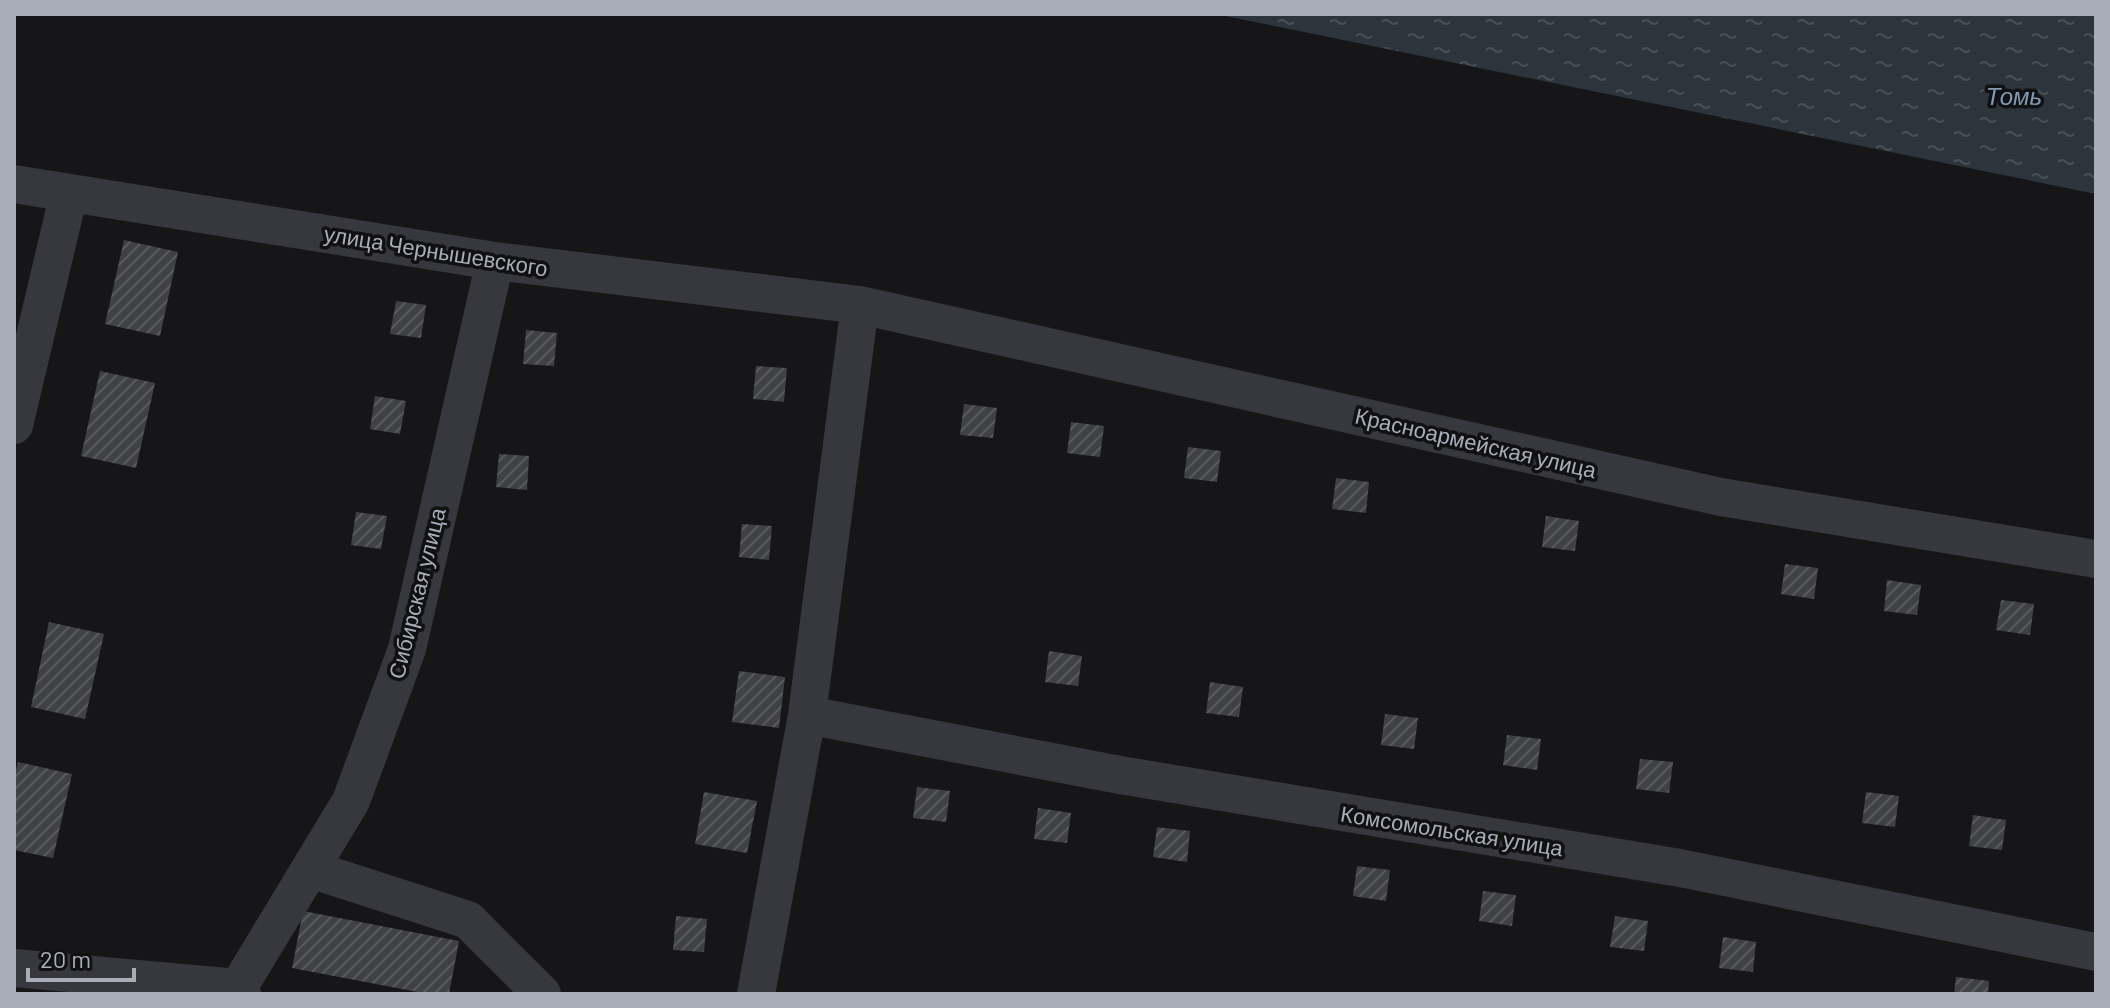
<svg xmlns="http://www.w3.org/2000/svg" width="2110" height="1008" font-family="Barlow,sans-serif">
  <defs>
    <pattern id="water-ripples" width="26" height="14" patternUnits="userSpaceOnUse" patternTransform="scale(2)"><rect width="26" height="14" fill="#2c353c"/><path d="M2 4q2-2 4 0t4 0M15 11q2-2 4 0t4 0" fill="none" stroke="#485056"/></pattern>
    <pattern id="building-hatch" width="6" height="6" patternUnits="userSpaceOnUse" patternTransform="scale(2)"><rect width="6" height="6" fill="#404145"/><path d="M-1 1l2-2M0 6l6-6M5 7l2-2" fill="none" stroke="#595a5e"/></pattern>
  </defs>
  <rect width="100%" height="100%" fill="#161618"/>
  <path fill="url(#water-ripples)" d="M 1216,14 L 2096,14 L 2096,194 Z"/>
  <path fill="url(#building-hatch)" d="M 124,240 L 178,252 L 160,336 L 105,324 Z
    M 396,301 L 426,305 L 421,338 L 390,334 Z
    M 526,330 L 557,333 L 554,366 L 523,364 Z
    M 756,366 L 787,368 L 784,402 L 753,399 Z
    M 100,371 L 155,383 L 136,468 L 81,456 Z
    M 375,396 L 406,401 L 400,434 L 370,429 Z
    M 964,404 L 997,408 L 993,438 L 960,435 Z
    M 1071,422 L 1104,426 L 1100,457 L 1067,453 Z
    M 1188,447 L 1221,451 L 1217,482 L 1184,478 Z
    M 499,454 L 529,456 L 527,490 L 496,487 Z
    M 1336,478 L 1369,482 L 1366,513 L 1332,509 Z
    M 356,512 L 387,516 L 381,549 L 351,545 Z
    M 1546,516 L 1579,521 L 1575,551 L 1542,547 Z
    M 742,524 L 772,526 L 769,560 L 739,557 Z
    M 1785,564 L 1818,568 L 1814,599 L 1781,594 Z
    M 1887,580 L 1921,585 L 1917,615 L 1884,611 Z
    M 2001,600 L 2034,604 L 2030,635 L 1996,630 Z
    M 49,622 L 104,634 L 85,719 L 31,707 Z
    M 1049,651 L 1082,656 L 1078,686 L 1045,682 Z
    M 739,671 L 785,677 L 779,728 L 732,722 Z
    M 1210,682 L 1243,687 L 1239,717 L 1206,713 Z
    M 1385,714 L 1418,718 L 1414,749 L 1381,745 Z
    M 1507,735 L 1541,739 L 1537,770 L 1503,765 Z
    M 1640,759 L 1673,762 L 1669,793 L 1636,789 Z
    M 18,762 L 72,774 L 53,858 L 14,850 L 14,778 Z
    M 917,787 L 950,791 L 946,822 L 913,818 Z
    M 704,792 L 757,801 L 747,853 L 695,844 Z
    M 1866,792 L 1899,796 L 1895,827 L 1862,823 Z
    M 1038,808 L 1071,813 L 1067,843 L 1034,839 Z
    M 1973,815 L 2006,820 L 2002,850 L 1969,846 Z
    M 1157,827 L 1190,831 L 1187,862 L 1153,857 Z
    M 1357,866 L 1390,870 L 1386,901 L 1353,896 Z
    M 1483,891 L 1516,895 L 1512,926 L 1479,921 Z
    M 303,911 L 459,941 L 449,994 L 428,994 L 292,968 Z
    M 676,916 L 707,919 L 704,952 L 673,950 Z
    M 1615,916 L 1648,921 L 1644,951 L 1610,947 Z
    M 1723,937 L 1756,942 L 1753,972 L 1719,968 Z
    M 1956,977 L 1989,981 L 1988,994 L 1954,994 Z"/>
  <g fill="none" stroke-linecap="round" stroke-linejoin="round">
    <path stroke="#37383d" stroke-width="38" d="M 14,184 L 495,261 L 860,305 L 1721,497 L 2096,559
      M 14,425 L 69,193
      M 807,715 L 1120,775 L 1680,868 L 2096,952
      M 310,869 L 468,920 L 542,994
      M 14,968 L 238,988 L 242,994
      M 238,988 L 351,801 L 407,649 L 495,261
      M 756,994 L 807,715 L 860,305"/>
  </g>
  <g text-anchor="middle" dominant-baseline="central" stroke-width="7" stroke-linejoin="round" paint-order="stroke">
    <g font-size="22" fill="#a8adb8" stroke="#111113">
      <text transform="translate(436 250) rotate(9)">улица Чернышевского</text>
      <text transform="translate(1476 442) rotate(13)">Красноармейская улица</text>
      <text transform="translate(416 593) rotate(-76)">Сибирская улица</text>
      <text transform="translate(1452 830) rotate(9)">Комсомольская улица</text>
    </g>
    <g font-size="24" font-style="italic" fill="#7f9bb3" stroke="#111113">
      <text x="2014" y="95">Томь</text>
    </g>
  </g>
  <rect width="2110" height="1008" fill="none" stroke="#a8adb8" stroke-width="32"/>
  <path d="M28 968v12h106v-12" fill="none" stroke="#a8adb8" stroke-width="4"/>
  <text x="40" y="968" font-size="24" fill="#a8adb8" stroke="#111113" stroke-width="6" paint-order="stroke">20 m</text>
</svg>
